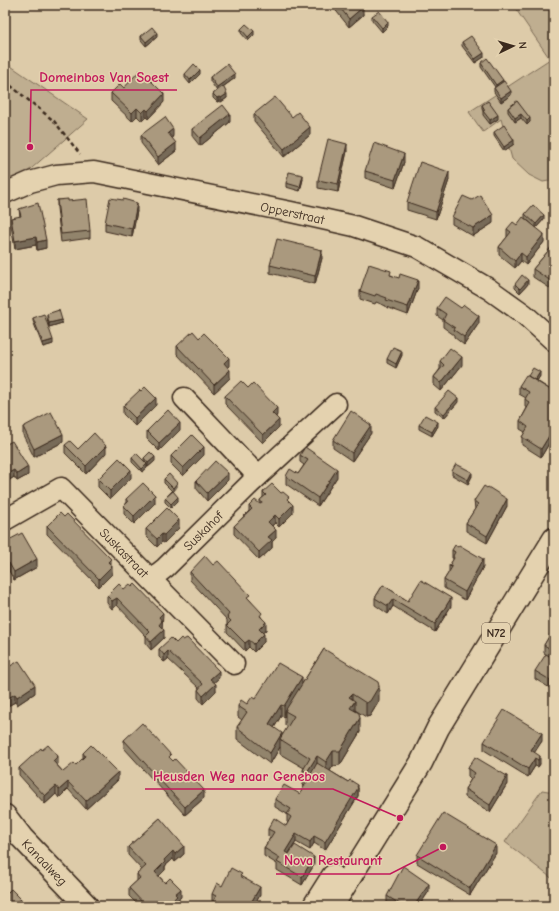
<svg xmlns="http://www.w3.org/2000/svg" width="559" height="911" font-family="'Comic Neue',sans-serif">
  <rect width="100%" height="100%" fill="#ddcba9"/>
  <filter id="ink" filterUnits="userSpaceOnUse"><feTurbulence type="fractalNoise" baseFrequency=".025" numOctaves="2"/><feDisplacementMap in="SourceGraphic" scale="8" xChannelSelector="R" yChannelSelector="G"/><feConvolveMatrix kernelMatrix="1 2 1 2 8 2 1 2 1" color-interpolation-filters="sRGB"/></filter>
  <g filter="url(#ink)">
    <path fill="#bfae90" stroke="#7d6c57" d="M 513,5 L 554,5 L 554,180 L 543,182 L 529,175 L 512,159 L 501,119 L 483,132 L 469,112 L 550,59 Z
      M 5,62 L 88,119 L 24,175 L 5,185 Z
      M 542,790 L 554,792 L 554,880 L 505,842 Z"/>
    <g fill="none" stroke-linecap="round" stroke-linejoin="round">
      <defs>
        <g id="minor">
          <path id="s1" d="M 5,193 L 30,182 L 56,175 L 94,172 L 291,212 L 354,226 L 417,247 L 489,289 L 524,314 L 554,341"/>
          <path d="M 253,481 L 336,404"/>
          <path id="s2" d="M 5,520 L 61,488 L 234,664"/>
          <path id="s3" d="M 151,579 L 165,568 L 253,481 L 254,472 L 184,398"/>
        </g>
        <g id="tertiary">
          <path id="s4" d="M 5,816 L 22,838 L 87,906"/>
        </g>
        <path id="primary" d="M 314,906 L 333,876
          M 332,906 L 421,763 L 438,728 L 554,539"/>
      </defs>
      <use href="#minor" stroke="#3b2a1e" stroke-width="23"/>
      <use href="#tertiary" stroke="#3b2a1e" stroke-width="25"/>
      <use href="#primary" stroke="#3b2a1e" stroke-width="25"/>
      <path stroke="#3b2a1e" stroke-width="2.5" stroke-dasharray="4 3" stroke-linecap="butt" d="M 5,81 L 54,121 L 80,154"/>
      <use href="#minor" stroke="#e4d2af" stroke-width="20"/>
      <use href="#tertiary" stroke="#e4d2af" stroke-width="22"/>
      <use href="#primary" stroke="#e4d2af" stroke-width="22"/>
    </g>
    <path fill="#92846c" stroke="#3b2a1e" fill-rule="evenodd" d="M 333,5 L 361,5 L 363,15 L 349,27 L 333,7 Z
      M 372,16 L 388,26 L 382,32 L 372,20 Z
      M 241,29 L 254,35 L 248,41 L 241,33 Z
      M 141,36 L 157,37 L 146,46 L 141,40 Z
      M 462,42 L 484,57 L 475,63 L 462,46 Z
      M 481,63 L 503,82 L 511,95 L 501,102 L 494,92 L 494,88 L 495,87 L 481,67 Z
      M 185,74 L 200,74 L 190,84 L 185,78 Z
      M 210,77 L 235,78 L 223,87 L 227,98 L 221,102 L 219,101 L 217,102 L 213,98 L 213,94 L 217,91 L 210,81 Z
      M 124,88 L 164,102 L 148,119 L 146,117 L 142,121 L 137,116 L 132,121 L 111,101 L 111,93 Z
      M 517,101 L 530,122 L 527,125 L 521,118 L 515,122 L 508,112 L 508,108 Z
      M 482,105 L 498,119 L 490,124 L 483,115 L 483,111 L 482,109 Z
      M 254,114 L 292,117 L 310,135 L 284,157 L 254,121 Z
      M 230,122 L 200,146 L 192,136 L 192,129 Z
      M 494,132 L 514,144 L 504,151 L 494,136 Z
      M 141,135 L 173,136 L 172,138 L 176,151 L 158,165 L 141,143 Z
      M 347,151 L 338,192 L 318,188 L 318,180 Z
      M 404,162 L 395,188 L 365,178 L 365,171 Z
      M 303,179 L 300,191 L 286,187 L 286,183 Z
      M 449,180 L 436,219 L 407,210 L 407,202 Z
      M 57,200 L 68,201 L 90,231 L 90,238 L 61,242 L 57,208 Z
      M 19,209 L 46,248 L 37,250 L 36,245 L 15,249 L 11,226 L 11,218 L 20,217 Z
      M 137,211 L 132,237 L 105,231 L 105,223 Z
      M 525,214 L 544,219 L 536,228 L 544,242 L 526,265 L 521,261 L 515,268 L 499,255 L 499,247 L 507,237 L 507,229 L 517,225 L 533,225 L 525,218 Z
      M 452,217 L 493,223 L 473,236 L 452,224 Z
      M 554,219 L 554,228 L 551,226 L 551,222 Z
      M 554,244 L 554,291 L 533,277 L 533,269 Z
      M 322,258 L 315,284 L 270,273 L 270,265 Z
      M 391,275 L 418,288 L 408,315 L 386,307 L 386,306 L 376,302 L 375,304 L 360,299 L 360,291 Z
      M 515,284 L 528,284 L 520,293 L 515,288 Z
      M 437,308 L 461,308 L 479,323 L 464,345 L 454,337 L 454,335 L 443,327 L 443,320 L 437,316 Z
      M 47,314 L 62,323 L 49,327 L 47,318 Z
      M 33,318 L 53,344 L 43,347 L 33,321 Z
      M 199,338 L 229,366 L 228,367 L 230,378 L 214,393 L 177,354 L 177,346 Z
      M 402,355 L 396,368 L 387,363 L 387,359 Z
      M 440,361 L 462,365 L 441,391 L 434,385 L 434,377 L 440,369 Z
      M 528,376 L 540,376 L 537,381 L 554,392 L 554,435 L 541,457 L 522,445 L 522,437 L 525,432 L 520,429 L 520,421 L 527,408 L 525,407 L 525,399 L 526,398 L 519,394 L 519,386 Z
      M 225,396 L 277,415 L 276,417 L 279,427 L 263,443 L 225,404 Z
      M 458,402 L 444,418 L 435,411 L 435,407 Z
      M 156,405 L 135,426 L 123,414 L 123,406 Z
      M 419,425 L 438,426 L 432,436 L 419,429 Z
      M 23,427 L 63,442 L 34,457 L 23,435 Z
      M 180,430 L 159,451 L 147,439 L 147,431 Z
      M 371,433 L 352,461 L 333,448 L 333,440 Z
      M 5,445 L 28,475 L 17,481 L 14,477 L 5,483 Z
      M 65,445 L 78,449 L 106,453 L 86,474 L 65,453 Z
      M 204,455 L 183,476 L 171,464 L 171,456 Z
      M 300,455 L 337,477 L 318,506 L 286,484 L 286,476 L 298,474 L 304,465 L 300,462 Z
      M 132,458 L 144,461 L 144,458 L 155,461 L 148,467 L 147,466 L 147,468 L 142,472 L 132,462 Z
      M 452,471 L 472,476 L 468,484 L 452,475 Z
      M 131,478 L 110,499 L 98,487 L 98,479 Z
      M 164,479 L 177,487 L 173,491 L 178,501 L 171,508 L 165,502 L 165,498 L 172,491 L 164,483 Z
      M 228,480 L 207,501 L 196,488 L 196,481 Z
      M 263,492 L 289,502 L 293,513 L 279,527 L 275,523 L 272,526 L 276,538 L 272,542 L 272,548 L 259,560 L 234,534 L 234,526 L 249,511 L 249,506 L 260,504 L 260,500 L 263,497 Z
      M 126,499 L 155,503 L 134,524 L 124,514 L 124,506 L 126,504 Z
      M 474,501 L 507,506 L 487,543 L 466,531 L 466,523 L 475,509 Z
      M 47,526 L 111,565 L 112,574 L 99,587 L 47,534 Z
      M 179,528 L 164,543 L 162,542 L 157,547 L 146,536 L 146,529 Z
      M 5,542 L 37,567 L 14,580 L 9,571 L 5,573 Z
      M 452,550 L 483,567 L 465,600 L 444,588 L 444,580 L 449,572 L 449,566 L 453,560 L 453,558 L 452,558 Z
      M 213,565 L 250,600 L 262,618 L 266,630 L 262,633 L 264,642 L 254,652 L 249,647 L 245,651 L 227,632 L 227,620 L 190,580 L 190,572 Z
      M 383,585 L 408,601 L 451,606 L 435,632 L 393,606 L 388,614 L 375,605 L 375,598 Z
      M 124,589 L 163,621 L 162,622 L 162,629 L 164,638 L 151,650 L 146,644 L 146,636 L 117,605 L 112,609 L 107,603 L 107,596 Z
      M 554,628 L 554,659 L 544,653 L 544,645 Z
      M 176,643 L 219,678 L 214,682 L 216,691 L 203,704 L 198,698 L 198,690 L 199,688 L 168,659 L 164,662 L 159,657 L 159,649 Z
      M 324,649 L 379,701 L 370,716 L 366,717 L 355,710 L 360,732 L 340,765 L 333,766 L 330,771 L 358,788 L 358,796 L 325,850 L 314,843 L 310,850 L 296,842 L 288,854 L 314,865 L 302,885 L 277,870 L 277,864 L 264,856 L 264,848 L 270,838 L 268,836 L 268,829 L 286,826 L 288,823 L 287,822 L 287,814 L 275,807 L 275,799 L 300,794 L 304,786 L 303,785 L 303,770 L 304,768 L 280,754 L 280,747 L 270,764 L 237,739 L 237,727 L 242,720 L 238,717 L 238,706 L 247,704 L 255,699 L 302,684 ZM 281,716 L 284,717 L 285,716 L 285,725 L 288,727 L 282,736 L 274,728 Z
      M 554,659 L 550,688 L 535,679 L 535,671 Z
      M 5,669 L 35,693 L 17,705 L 15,702 L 6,707 L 5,705 Z
      M 124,740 L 171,759 L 204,798 L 185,815 L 156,783 L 156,780 L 154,778 L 153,780 L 124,748 Z
      M 542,741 L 534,752 L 540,764 L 538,767 L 535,766 L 528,777 L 484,750 L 484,742 Z
      M 42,750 L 58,764 L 57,765 L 63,772 L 76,765 L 83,758 L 83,753 L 118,780 L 86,809 L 68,789 L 59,798 L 56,794 L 45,804 L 19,775 L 19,768 Z
      M 468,768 L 507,784 L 490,812 L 465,797 L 465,789 L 471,779 L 468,776 Z
      M 160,818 L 184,854 L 175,862 L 173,859 L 165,866 L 165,870 L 159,876 L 165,883 L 181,897 L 177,900 L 177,904 L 174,906 L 139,906 L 129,896 L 129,888 L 137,881 L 137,874 L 142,870 L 128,855 L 128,847 Z
      M 496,853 L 470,895 L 417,863 L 417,855 Z
      M 242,877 L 260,895 L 254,906 L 211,906 L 213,902 L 212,901 L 212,894 L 222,886 Z
      M 429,891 L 419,906 L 391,906 L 387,903 L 387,896 Z"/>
    <path fill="#776b58" stroke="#3b2a1e" d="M 363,7 L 363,15 L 349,27 L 349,19 Z
      M 388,22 L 388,26 L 382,32 L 382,28 Z
      M 254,31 L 254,35 L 248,41 L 248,37 Z
      M 157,33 L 157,37 L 146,46 L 146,42 Z
      M 484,53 L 484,57 L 475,63 L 475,59 Z
      M 200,70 L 200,74 L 190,84 L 190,80 Z
      M 235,74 L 235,78 L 217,91 L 217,87 Z
      M 503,80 L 503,84 L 496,89 L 496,85 Z
      M 511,91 L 511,95 L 501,102 L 501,98 Z
      M 164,94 L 164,102 L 148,119 L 148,111 Z
      M 227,94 L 227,98 L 221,102 L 221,98 Z
      M 219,97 L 219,101 L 217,102 L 217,98 Z
      M 137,108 L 137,116 L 132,121 L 132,113 Z
      M 146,109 L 146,117 L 142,121 L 142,113 Z
      M 230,114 L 230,122 L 200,146 L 200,138 Z
      M 521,114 L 521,118 L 515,122 L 515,118 Z
      M 498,115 L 498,119 L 490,124 L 490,120 Z
      M 530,118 L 530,122 L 527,125 L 527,121 Z
      M 310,127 L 310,135 L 284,157 L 284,149 Z
      M 173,129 L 173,136 L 168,141 L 168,133 Z
      M 514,140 L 514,144 L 504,151 L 504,147 Z
      M 176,143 L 176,151 L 158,165 L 158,157 Z
      M 347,144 L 347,151 L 338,192 L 338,184 Z
      M 404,154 L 404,162 L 395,188 L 395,180 Z
      M 449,172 L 449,180 L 436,219 L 436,212 Z
      M 303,175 L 303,179 L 300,191 L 300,187 Z
      M 137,203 L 137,211 L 132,237 L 132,229 Z
      M 493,215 L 493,223 L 473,236 L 473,228 Z
      M 544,215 L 544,219 L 536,228 L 536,224 Z
      M 544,234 L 544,242 L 526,265 L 526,257 Z
      M 36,237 L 36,245 L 15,249 L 15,241 Z
      M 46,240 L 46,248 L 37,250 L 37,242 Z
      M 322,250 L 322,258 L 315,284 L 315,276 Z
      M 521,253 L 521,261 L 515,268 L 515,261 Z
      M 6,258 L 6,266 L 5,267 L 5,259 Z
      M 418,280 L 418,288 L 408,315 L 408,307 Z
      M 528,280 L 528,284 L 520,293 L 520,289 Z
      M 479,316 L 479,323 L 464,345 L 464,337 Z
      M 62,320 L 62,323 L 49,327 L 49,323 Z
      M 53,340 L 53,344 L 43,347 L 43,343 Z
      M 402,351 L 402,355 L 396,368 L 396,364 Z
      M 462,357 L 462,365 L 441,391 L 441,383 Z
      M 229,358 L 229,366 L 224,371 L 224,363 Z
      M 230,370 L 230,378 L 214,393 L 214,385 Z
      M 540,372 L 540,376 L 534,386 L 534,382 Z
      M 156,398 L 156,405 L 135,426 L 135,418 Z
      M 458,398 L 458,402 L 444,418 L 444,414 Z
      M 277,408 L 277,415 L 272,420 L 272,413 Z
      M 279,420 L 279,427 L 263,443 L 263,435 Z
      M 438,422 L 438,426 L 432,436 L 432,432 Z
      M 180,423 L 180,430 L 159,451 L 159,443 Z
      M 371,425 L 371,433 L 352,461 L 352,453 Z
      M 554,428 L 554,435 L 541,457 L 541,449 Z
      M 63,434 L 63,442 L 34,457 L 34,449 Z
      M 106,446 L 106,453 L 86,474 L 86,466 Z
      M 204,447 L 204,455 L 183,476 L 183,468 Z
      M 155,457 L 155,461 L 148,467 L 148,463 Z
      M 147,464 L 147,468 L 142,472 L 142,469 Z
      M 28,467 L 28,475 L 17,481 L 17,474 Z
      M 337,469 L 337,477 L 318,506 L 318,498 Z
      M 14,470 L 14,477 L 5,483 L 5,475 Z
      M 131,470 L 131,478 L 110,499 L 110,491 Z
      M 472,472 L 472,476 L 468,484 L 468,480 Z
      M 228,473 L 228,480 L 207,501 L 207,493 Z
      M 177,483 L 177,487 L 173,492 L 173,488 Z
      M 155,495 L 155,503 L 134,524 L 134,516 Z
      M 178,497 L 178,501 L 171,508 L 171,504 Z
      M 507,499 L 507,506 L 487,543 L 487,536 Z
      M 293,505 L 293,513 L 279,527 L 279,519 Z
      M 275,515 L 275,523 L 268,529 L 268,522 Z
      M 179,520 L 179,528 L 164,543 L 164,535 Z
      M 276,530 L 276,538 L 272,542 L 272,548 L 259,560 L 259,552 L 268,537 Z
      M 162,534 L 162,542 L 157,547 L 157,539 Z
      M 37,559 L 37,567 L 14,580 L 14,572 Z
      M 111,559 L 111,567 L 108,562 Z
      M 483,559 L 483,567 L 465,600 L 465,592 Z
      M 9,563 L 9,571 L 5,573 L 5,565 Z
      M 112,566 L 112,574 L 99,587 L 99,579 Z
      M 117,598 L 117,605 L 112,609 L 112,601 Z
      M 451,598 L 451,606 L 435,632 L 435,624 Z
      M 393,599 L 393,606 L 388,614 L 388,606 Z
      M 163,613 L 162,629 L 159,633 L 159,617 Z
      M 266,622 L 266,630 L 259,636 L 259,629 Z
      M 164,630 L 164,638 L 151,650 L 151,642 Z
      M 264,634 L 264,642 L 254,652 L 254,644 Z
      M 249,640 L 249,647 L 245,651 L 245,643 Z
      M 168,651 L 168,659 L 164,662 L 164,655 Z
      M 219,671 L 219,678 L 210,686 L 210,679 Z
      M 554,674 L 554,682 L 550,688 L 550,680 Z
      M 302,677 L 302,689 L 285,711 L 285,716 L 284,717 L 284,706 Z
      M 216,684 L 216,691 L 203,704 L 203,696 Z
      M 35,685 L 35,693 L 17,705 L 17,697 Z
      M 379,686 L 379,701 L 370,716 L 366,717 L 366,703 Z
      M 15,694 L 15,702 L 6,707 L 6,699 Z
      M 352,694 L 352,706 L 355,701 L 355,715 L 350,722 L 349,697 Z
      M 281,705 L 281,716 L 269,736 L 269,724 Z
      M 360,718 L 360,732 L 340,765 L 340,751 Z
      M 282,733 L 282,741 L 280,739 L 280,747 L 270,764 L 270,753 Z
      M 542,733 L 542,741 L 531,758 L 531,750 Z
      M 333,751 L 333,766 L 326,776 L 326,762 Z
      M 58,756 L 58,764 L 53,769 L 53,761 Z
      M 317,756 L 317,771 L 307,787 L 307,772 Z
      M 540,756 L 540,764 L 538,767 L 538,760 Z
      M 535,758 L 535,766 L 528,777 L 528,769 Z
      M 154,771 L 154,778 L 153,780 L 153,772 Z
      M 118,772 L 118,780 L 86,809 L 86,801 Z
      M 507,776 L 507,784 L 490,812 L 490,805 Z
      M 68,782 L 68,789 L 59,798 L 59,790 Z
      M 358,785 L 358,796 L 325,850 L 325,842 Z
      M 56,786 L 56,794 L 45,804 L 45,796 Z
      M 204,790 L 204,798 L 185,815 L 185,807 Z
      M 296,834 L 296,842 L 285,859 L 285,852 Z
      M 314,836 L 314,843 L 310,850 L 310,842 Z
      M 496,845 L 496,853 L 470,895 L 470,888 Z
      M 184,846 L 184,854 L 175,862 L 175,854 Z
      M 173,851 L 173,859 L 165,866 L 165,870 L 155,880 L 155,872 L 164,860 Z
      M 314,857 L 314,865 L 302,885 L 302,877 Z
      M 429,884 L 429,891 L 419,906 L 414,906 Z
      M 260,887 L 260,895 L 254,906 L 249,906 Z
      M 181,889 L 181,897 L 177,900 L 177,904 L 174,906 L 166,906 L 175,894 Z
      M 21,899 L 21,906 L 13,906 Z"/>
    <path fill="#aa997e" stroke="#3b2a1e" d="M 338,5 L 361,5 L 363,7 L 349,19 Z
      M 379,11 L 388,22 L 382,28 L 372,16 Z
      M 246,24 L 254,31 L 248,37 L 241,29 Z
      M 152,27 L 157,33 L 146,42 L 141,36 Z
      M 471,36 L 484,53 L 475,59 L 462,42 Z
      M 487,58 L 503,80 L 496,85 L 481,63 Z
      M 194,64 L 200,70 L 190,80 L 185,74 Z
      M 227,64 L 235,74 L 217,87 L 210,77 Z
      M 140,70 L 164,94 L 148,111 L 146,109 L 142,113 L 137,108 L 132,113 L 111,93 L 120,84 L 124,88 Z
      M 504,81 L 511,91 L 501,98 L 494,88 Z
      M 223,86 L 227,94 L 221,98 L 219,97 L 217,98 L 213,94 Z
      M 275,97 L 292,117 L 298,112 L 310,127 L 284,149 L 254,114 Z
      M 488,101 L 498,115 L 490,120 L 483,111 L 485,110 L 482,105 Z
      M 517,101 L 530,118 L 527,121 L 521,114 L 515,118 L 508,108 Z
      M 223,105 L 230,114 L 200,138 L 192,129 Z
      M 165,117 L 173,129 L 168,133 L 176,143 L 158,157 L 141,135 Z
      M 504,125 L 514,140 L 504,147 L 494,132 Z
      M 328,139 L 347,144 L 338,184 L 318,180 Z
      M 374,143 L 404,154 L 395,180 L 365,171 Z
      M 420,162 L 449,172 L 436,212 L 407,202 Z
      M 289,172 L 303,175 L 300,187 L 286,183 Z
      M 480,195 L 493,215 L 473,228 L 452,217 L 463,196 L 472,200 Z
      M 110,198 L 123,200 L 123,199 L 137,203 L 132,229 L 105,223 Z
      M 68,199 L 68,201 L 87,199 L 90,231 L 61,234 L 57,200 Z
      M 38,203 L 46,240 L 37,242 L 36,237 L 15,241 L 11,218 L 21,216 L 19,209 Z
      M 533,205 L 544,215 L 536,224 L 525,214 Z
      M 523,217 L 544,234 L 526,257 L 521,253 L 515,261 L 499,247 L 511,232 L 507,229 L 513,222 L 517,225 Z
      M 554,219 L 554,224 L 551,222 Z
      M 277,239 L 322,250 L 315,276 L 270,265 Z
      M 554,244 L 554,283 L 533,269 Z
      M 369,264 L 391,271 L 390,275 L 399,278 L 400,274 L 418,280 L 408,307 L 386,300 L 387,298 L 376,294 L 375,296 L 360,291 Z
      M 522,275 L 528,280 L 520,289 L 515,284 Z
      M 445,297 L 461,308 L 464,305 L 479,316 L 464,337 L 454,330 L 455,328 L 443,320 L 446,314 L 437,308 Z
      M 59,310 L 62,320 L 49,323 L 47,314 Z
      M 44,314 L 53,340 L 43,343 L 33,318 Z
      M 193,331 L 199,338 L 204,333 L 229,358 L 224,363 L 230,370 L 214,385 L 177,346 Z
      M 393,347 L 402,351 L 396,364 L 387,359 Z
      M 450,348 L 462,357 L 441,383 L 434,377 L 444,365 L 440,361 Z
      M 533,368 L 540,372 L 535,380 L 528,376 Z
      M 526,375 L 554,392 L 554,428 L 541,449 L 522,437 L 528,427 L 520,421 L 530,403 L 525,399 L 529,392 L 519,386 Z
      M 241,381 L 248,388 L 253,383 L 277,408 L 272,413 L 279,420 L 263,435 L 225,396 Z
      M 145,387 L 156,398 L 135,418 L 123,406 L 140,390 L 141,391 Z
      M 449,391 L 458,398 L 444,414 L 435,407 Z
      M 168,410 L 180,423 L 159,443 L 147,431 Z
      M 351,411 L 371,425 L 352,453 L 333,440 Z
      M 51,412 L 63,434 L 34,449 L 23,427 Z
      M 425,415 L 438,422 L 432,432 L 419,425 Z
      M 94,433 L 106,446 L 86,466 L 65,445 L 70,441 L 78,449 Z
      M 192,435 L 204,447 L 183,468 L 171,456 Z
      M 12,441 L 28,467 L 17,474 L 14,470 L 5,475 L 5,445 Z
      M 305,447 L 337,469 L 318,498 L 286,476 L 290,469 L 298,474 L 308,460 L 300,455 Z
      M 150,452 L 155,457 L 148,463 L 144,458 Z
      M 136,453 L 147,464 L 142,469 L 132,458 Z
      M 119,458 L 131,470 L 110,491 L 98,479 Z
      M 215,461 L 228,473 L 207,493 L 196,481 Z
      M 456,464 L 472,472 L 468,480 L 452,471 Z
      M 169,474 L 177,483 L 173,488 L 164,479 Z
      M 143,483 L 155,495 L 134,516 L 124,506 L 128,502 L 126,499 Z
      M 272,484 L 281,493 L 283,492 L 289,497 L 287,499 L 293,505 L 279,519 L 275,515 L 268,522 L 276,530 L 268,537 L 272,540 L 259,552 L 234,526 L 252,509 L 249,506 L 255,500 L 260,504 L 262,503 L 260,500 L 266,495 L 263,492 Z
      M 484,486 L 487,488 L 488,487 L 507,499 L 487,536 L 466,523 L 478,504 L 474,501 Z
      M 173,491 L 178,497 L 171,504 L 165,498 Z
      M 167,508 L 179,520 L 164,535 L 162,534 L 157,539 L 146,529 Z
      M 60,513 L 64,517 L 67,514 L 111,559 L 108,562 L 112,566 L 99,579 L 47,526 Z
      M 22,533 L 37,559 L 14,572 L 9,563 L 5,565 L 5,542 Z
      M 455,545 L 458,547 L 459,545 L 483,559 L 465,592 L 444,580 L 452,567 L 449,566 L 454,558 L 453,556 L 455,552 L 452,550 Z
      M 205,556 L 213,565 L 218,561 L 250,595 L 247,597 L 262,613 L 260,616 L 266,622 L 259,629 L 264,634 L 254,644 L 249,640 L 245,643 L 227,625 L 231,621 L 227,617 L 229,614 L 190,572 Z
      M 421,580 L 451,598 L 435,624 L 393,599 L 388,606 L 375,598 L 383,585 L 408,601 Z
      M 119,584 L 124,589 L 130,584 L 132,587 L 135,584 L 163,613 L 159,617 L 162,621 L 159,625 L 164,630 L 151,642 L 146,636 L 150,632 L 117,598 L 112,601 L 107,596 Z
      M 554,628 L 554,651 L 544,645 Z
      M 171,638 L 176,643 L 181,638 L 183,640 L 187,638 L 219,671 L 210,679 L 216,684 L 203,696 L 198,690 L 203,684 L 168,651 L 164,655 L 159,649 Z
      M 324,649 L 378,682 L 379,686 L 370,701 L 366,703 L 352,694 L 349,697 L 355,701 L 350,708 L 359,713 L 360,718 L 340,751 L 333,751 L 326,762 L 317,756 L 307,772 L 303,770 L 310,758 L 280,739 L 294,716 L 285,711 Z
      M 546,654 L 554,659 L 554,662 L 552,665 L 554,666 L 554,674 L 550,680 L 535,671 Z
      M 19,661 L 35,685 L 17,697 L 15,694 L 6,699 L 5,697 L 5,669 Z
      M 278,663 L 302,677 L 284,706 L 281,705 L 269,724 L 282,733 L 270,753 L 237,727 L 247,712 L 238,706 L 241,700 L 247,704 L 252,697 L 255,699 Z
      M 504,710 L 542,733 L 531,750 L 540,756 L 538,760 L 535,758 L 528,769 L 484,742 Z
      M 142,723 L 171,755 L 169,757 L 173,761 L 175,759 L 204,790 L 185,807 L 156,776 L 158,774 L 154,771 L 153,772 L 124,740 Z
      M 48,745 L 58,756 L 53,761 L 63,772 L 74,763 L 76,765 L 85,756 L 83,753 L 91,745 L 118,772 L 86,801 L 68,782 L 59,790 L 56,786 L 45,796 L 19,768 L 41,748 L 42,750 Z
      M 475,757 L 507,776 L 490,805 L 465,789 L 475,773 L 468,768 Z
      M 317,763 L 348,782 L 350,780 L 358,785 L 357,787 L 358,788 L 325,842 L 314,836 L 310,842 L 296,834 L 285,852 L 289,854 L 295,845 L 314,857 L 302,877 L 277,862 L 280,858 L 264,848 L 274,832 L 268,829 L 274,818 L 286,826 L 291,817 L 287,814 L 291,809 L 275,799 L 284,785 L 300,794 Z
      M 443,813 L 496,845 L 470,888 L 417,855 Z
      M 160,818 L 184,846 L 175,854 L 173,851 L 164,860 L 165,862 L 155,872 L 165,883 L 170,878 L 181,889 L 175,894 L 177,896 L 166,906 L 146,906 L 129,888 L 140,878 L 137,874 L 146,866 L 128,847 Z
      M 403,866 L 429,884 L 414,906 L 403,906 L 387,896 Z
      M 231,868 L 242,874 L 240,876 L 260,887 L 249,906 L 211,906 L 216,896 L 212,894 L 217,883 L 222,886 Z
      M 11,889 L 21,899 L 13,906 L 5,906 L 5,891 L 7,893 Z"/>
  </g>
  <g text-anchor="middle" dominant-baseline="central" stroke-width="3" stroke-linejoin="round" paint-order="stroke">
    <rect fill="#e4d2af" stroke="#6e5c4a" stroke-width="1" x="482" y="623" width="28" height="20" rx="3"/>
    <g font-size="12" font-weight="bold" fill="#3b2a1e">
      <text x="496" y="633">N72</text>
    </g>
    <g font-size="13" fill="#3b2a1e" stroke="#e4d2af">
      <text stroke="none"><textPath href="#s1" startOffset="295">Opperstraat</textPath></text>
      <text stroke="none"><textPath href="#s3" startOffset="71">Suskahof</textPath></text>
      <text stroke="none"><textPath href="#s2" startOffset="155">Suskastraat</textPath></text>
      <text stroke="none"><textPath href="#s4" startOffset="61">Kanaalweg</textPath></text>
    </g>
  </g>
  <path fill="none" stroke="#c2185b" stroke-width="1.5" d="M30 147L31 90H177M400 818L333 789H145M443 847L390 874H276"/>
  <g fill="#c2185b" stroke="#e4d2af" stroke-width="1.5">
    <circle cx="30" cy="147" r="4"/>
    <circle cx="400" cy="818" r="4"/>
    <circle cx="443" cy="847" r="4"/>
  </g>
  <g font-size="14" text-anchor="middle" font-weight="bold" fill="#c2185b" stroke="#e4d2af" stroke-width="3" stroke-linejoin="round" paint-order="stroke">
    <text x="104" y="82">Domeinbos Van Soest</text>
    <text x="239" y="781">Heusden Weg naar Genebos</text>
    <text x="333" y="865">Nova Restaurant</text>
  </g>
  <rect width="559" height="911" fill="none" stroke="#e4d2af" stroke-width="20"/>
  <rect x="10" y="10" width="539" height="891" fill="none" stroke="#3b2a1e" stroke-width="1.5" filter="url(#ink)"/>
  <g transform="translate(513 46) rotate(85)" stroke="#e4d2af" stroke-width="3" paint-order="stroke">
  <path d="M0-3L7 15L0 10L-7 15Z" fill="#3b2a1e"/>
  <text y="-6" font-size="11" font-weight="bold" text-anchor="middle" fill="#3b2a1e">N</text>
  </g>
</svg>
